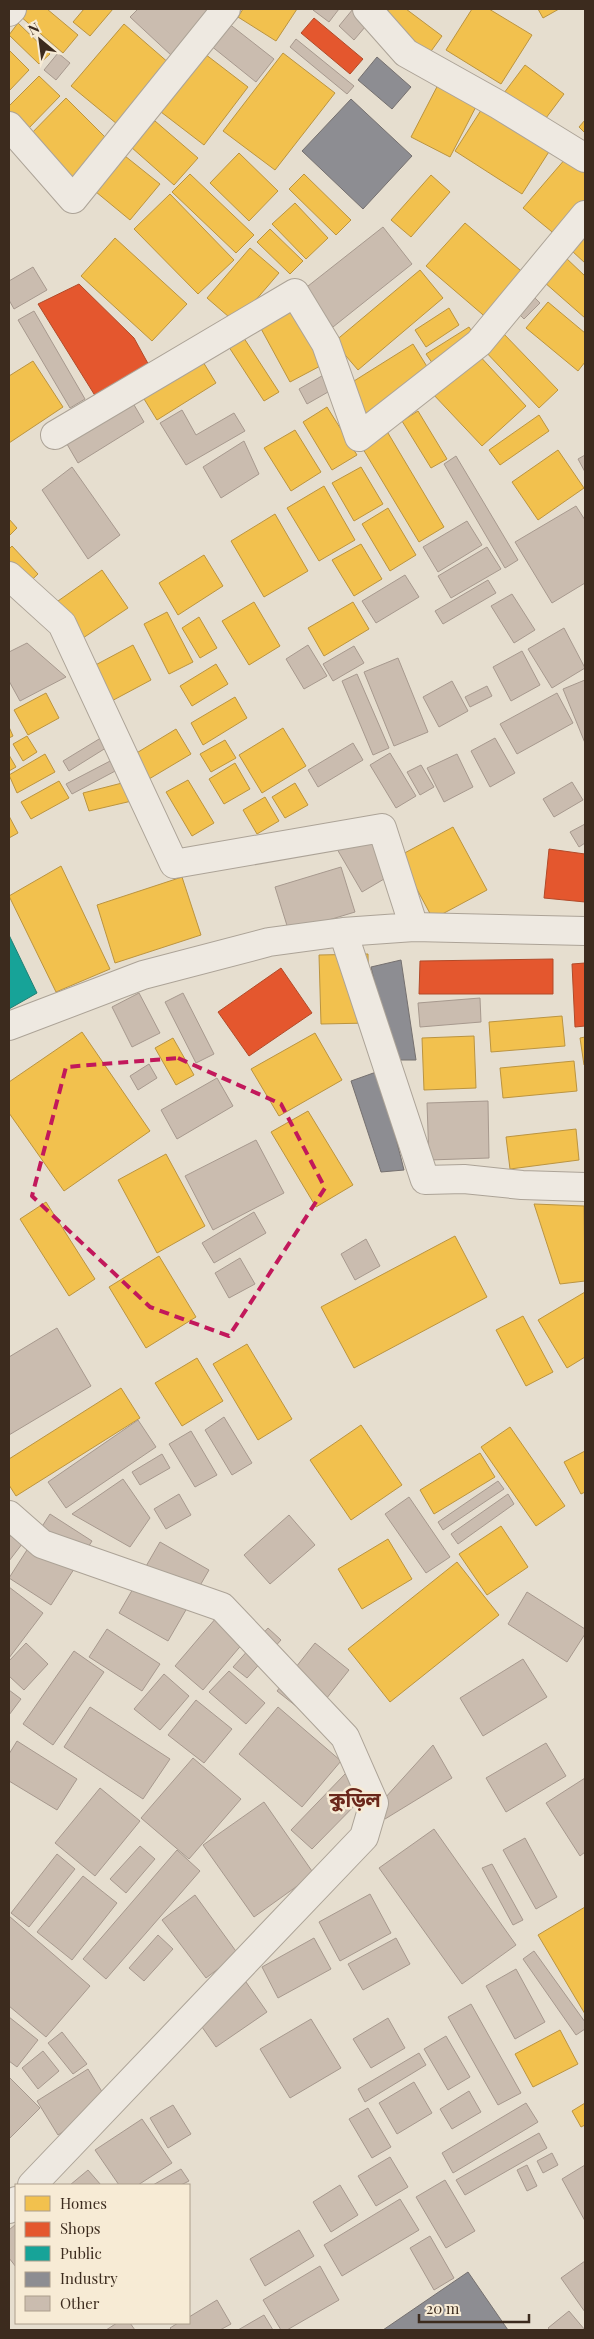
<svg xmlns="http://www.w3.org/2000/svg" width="594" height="2339" font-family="'Playfair Display','Noto Sans Bengali',serif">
  <rect width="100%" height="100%" fill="#e6decf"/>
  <path fill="#f2c14e" stroke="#bb9440" d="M 26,9 L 47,9 L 78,35 L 63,53 L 20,16 Z
    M 84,9 L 113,9 L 90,36 L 73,22 Z
    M 243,9 L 297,9 L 276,41 L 238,17 Z
    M 389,9 L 406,9 L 442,36 L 429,54 L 382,19 Z
    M 472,9 L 489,9 L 532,35 L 501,84 L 446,50 Z
    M 538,9 L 559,9 L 543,18 Z
    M 18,23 L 50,54 L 39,64 L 9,35 Z
    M 124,24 L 170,64 L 117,124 L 71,86 Z
    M 9,50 L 29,70 L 9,91 Z
    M 283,53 L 335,93 L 275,170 L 223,131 Z
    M 205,54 L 248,87 L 204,145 L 161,112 Z
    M 525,65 L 564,94 L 543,122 L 504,93 Z
    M 39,76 L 60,96 L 27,130 L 9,111 L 9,106 Z
    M 441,79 L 480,99 L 450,157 L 411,137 Z
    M 66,98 L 114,146 L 74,187 L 26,139 Z
    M 485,104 L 552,147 L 522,194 L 455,151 Z
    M 585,120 L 585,133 L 579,127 Z
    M 155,121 L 198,158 L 174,185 L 131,147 Z
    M 572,151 L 585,163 L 585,203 L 557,236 L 523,208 Z
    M 120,152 L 160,184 L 130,220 L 90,187 Z
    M 239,153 L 278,191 L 249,221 L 210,183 Z
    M 190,174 L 254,235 L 236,253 L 172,192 Z
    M 304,174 L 351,220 L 336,235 L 289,189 Z
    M 431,175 L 450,192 L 411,237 L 391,220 Z
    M 170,194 L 234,260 L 198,294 L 134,229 Z
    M 295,203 L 328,238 L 306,259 L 272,224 Z
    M 465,223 L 527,276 L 489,320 L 426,266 Z
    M 270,229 L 303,261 L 290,274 L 257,242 Z
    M 585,237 L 585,263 L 572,251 Z
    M 115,238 L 187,304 L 152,341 L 81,276 Z
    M 250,248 L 279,273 L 236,323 L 207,298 Z
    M 565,257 L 585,276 L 585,318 L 544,282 Z
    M 420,270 L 443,298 L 358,370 L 334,342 Z
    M 548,302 L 585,333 L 585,362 L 578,371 L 526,328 Z
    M 292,307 L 324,364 L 290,382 L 259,325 Z
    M 449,308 L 459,325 L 426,347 L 415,330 Z
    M 469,327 L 478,341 L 435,367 L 426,354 Z
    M 240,332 L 279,392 L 264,401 L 225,341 Z
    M 502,332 L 558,390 L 539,408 L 483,349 Z
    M 413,344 L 431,373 L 364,416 L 346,386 Z
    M 476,352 L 526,406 L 482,446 L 432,393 Z
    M 200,357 L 216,383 L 157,420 L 141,394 Z
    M 33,361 L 63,407 L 9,443 L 9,376 Z
    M 327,407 L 357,455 L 332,470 L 303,422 Z
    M 418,411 L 447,459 L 431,468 L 402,421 Z
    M 539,415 L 549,431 L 500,465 L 489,450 Z
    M 385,428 L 444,527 L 419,542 L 360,444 Z
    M 295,430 L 321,472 L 291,491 L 264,448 Z
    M 558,450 L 584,488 L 538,520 L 512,482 Z
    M 361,467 L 383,504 L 354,521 L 332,483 Z
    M 324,486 L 355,540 L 319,561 L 287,508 Z
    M 388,508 L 416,555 L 390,571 L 362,524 Z
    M 275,514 L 308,571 L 264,597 L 231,541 Z
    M 9,519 L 17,528 L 9,536 Z
    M 361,544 L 382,579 L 354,596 L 332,560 Z
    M 12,546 L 38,574 L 17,594 L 9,585 L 9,549 Z
    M 204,555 L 223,586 L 178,615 L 159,583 Z
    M 102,570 L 128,608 L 83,638 L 58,601 Z
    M 254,602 L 280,646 L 249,665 L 222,621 Z
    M 353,602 L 369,629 L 324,656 L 308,628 Z
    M 167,612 L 193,662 L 169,674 L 144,624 Z
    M 199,617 L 217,648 L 200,658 L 182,628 Z
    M 133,645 L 151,680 L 106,704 L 88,669 Z
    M 216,664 L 228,684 L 192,706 L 180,686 Z
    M 46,693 L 59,718 L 28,735 L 14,710 Z
    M 235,697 L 247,718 L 203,745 L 191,723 Z
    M 9,727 L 13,736 L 9,738 Z
    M 283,728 L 306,766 L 262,793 L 239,755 Z
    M 176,729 L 191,754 L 144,782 L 130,757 Z
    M 27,736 L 37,752 L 23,761 L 13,744 Z
    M 225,740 L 236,758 L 211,772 L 200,754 Z
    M 45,754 L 55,772 L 17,793 L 9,775 Z
    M 9,755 L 16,767 L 9,771 Z
    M 235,763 L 250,789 L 224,804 L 209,779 Z
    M 188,780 L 214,823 L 192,836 L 166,792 Z
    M 59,781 L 69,798 L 31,819 L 21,802 Z
    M 126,782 L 136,800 L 89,811 L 83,793 Z
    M 295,783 L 308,805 L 285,818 L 272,797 Z
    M 265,797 L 279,821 L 257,834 L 243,810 Z
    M 9,816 L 18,833 L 9,838 Z
    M 453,827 L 487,890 L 433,919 L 399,856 Z
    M 61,866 L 110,969 L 56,992 L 9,896 Z
    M 182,877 L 201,935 L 115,963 L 97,905 Z
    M 368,954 L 369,1023 L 321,1024 L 319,955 Z
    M 562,1016 L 565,1046 L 491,1052 L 489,1022 Z
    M 82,1032 L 150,1131 L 64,1191 L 9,1113 L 9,1082 Z
    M 315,1033 L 342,1080 L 279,1116 L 251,1069 Z
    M 474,1036 L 476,1088 L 424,1090 L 422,1038 Z
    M 585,1037 L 585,1065 L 584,1065 L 580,1038 Z
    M 173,1038 L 194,1075 L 176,1085 L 155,1048 Z
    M 574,1061 L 577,1091 L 503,1098 L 500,1068 Z
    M 308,1111 L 353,1185 L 316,1207 L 271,1132 Z
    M 576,1129 L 579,1160 L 510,1169 L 506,1137 Z
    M 166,1154 L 205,1226 L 157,1253 L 118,1180 Z
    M 46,1202 L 95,1279 L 69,1296 L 20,1219 Z
    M 534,1204 L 584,1206 L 585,1281 L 560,1284 Z
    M 455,1236 L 487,1297 L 354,1368 L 321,1307 Z
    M 159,1256 L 196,1317 L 146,1348 L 109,1287 Z
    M 585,1292 L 585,1357 L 567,1368 L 538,1320 Z
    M 523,1316 L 553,1372 L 526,1386 L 496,1330 Z
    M 247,1344 L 292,1419 L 258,1440 L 213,1364 Z
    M 197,1358 L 223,1401 L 182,1426 L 155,1383 Z
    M 121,1388 L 140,1418 L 16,1496 L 9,1485 L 9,1459 Z
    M 361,1425 L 402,1485 L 351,1520 L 310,1460 Z
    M 510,1427 L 565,1506 L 536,1526 L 481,1447 Z
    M 585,1451 L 585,1492 L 581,1494 L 564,1462 Z
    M 480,1453 L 495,1477 L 434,1514 L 420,1490 Z
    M 501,1526 L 528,1567 L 487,1595 L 459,1554 Z
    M 388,1539 L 412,1579 L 362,1609 L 338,1569 Z
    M 457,1562 L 499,1615 L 390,1702 L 348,1649 Z
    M 585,1907 L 585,2014 L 538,1935 Z
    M 560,2030 L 578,2064 L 533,2087 L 515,2054 Z
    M 585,2103 L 585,2125 L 581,2127 L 572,2111 Z"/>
  <path fill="#e4572e" stroke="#b24a29" d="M 314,18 L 363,59 L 350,74 L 301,33 Z
    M 79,284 L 134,338 L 151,369 L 99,402 L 38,304 Z
    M 549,849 L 585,854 L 585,902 L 544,898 Z
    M 553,959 L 553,994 L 419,994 L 420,961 Z
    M 585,963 L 585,1026 L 575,1027 L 572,964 Z
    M 281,968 L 312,1013 L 249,1056 L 218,1012 Z"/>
  <path fill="#17a398" stroke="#227f73" d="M 9,935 L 37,993 L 9,1009 Z"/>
  <path fill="#8d8d92" stroke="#75706f" d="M 377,57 L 411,87 L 392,109 L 358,80 Z
    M 351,99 L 412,156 L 363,209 L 302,151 Z
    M 401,960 L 416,1060 L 393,1060 L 371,967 Z
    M 379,1071 L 404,1170 L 381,1172 L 351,1081 Z
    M 468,2272 L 508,2330 L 383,2330 Z"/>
  <path fill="#cabcaf" stroke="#a7998e" d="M 138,9 L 213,9 L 172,56 L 130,17 Z
    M 315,9 L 339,9 L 329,22 L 313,10 Z
    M 353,9 L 358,9 L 371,20 L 354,40 L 339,26 Z
    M 228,23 L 274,59 L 256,82 L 210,45 Z
    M 296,39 L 354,86 L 347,94 L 290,47 Z
    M 58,53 L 70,63 L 56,80 L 44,70 Z
    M 383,227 L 412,264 L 333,327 L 303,290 Z
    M 33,267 L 47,290 L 14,309 L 9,300 L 9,281 Z
    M 533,296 L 540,303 L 524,319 L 516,311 Z
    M 34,311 L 85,399 L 70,408 L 18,320 Z
    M 327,373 L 335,388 L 307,404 L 299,389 Z
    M 130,398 L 144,422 L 78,463 L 64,439 Z
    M 182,410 L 196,435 L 234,413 L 245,431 L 186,465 L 160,423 Z
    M 244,441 L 259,474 L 221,498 L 203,467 Z
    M 585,455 L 585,472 L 578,459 Z
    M 456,456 L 518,560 L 505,568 L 444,464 Z
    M 72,467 L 120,535 L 88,559 L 42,490 Z
    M 576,506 L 585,520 L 585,583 L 552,603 L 515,542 Z
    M 467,521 L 482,545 L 438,572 L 423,547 Z
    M 487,547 L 501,569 L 451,598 L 438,576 Z
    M 405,575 L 419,597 L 376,623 L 362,601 Z
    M 488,580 L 496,593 L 443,624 L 435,611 Z
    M 512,594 L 535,630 L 514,643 L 491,606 Z
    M 564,628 L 585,668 L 552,688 L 528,649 Z
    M 27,643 L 66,677 L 20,701 L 9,681 L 9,652 Z
    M 308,645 L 327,676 L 304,689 L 286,659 Z
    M 354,646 L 364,663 L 333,681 L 323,664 Z
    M 522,651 L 540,685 L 511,701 L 493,667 Z
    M 398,658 L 428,732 L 394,746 L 364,672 Z
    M 357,674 L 389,748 L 373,755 L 342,681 Z
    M 585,680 L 585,743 L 563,689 Z
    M 452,681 L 468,711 L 439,727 L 423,697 Z
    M 487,686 L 492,696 L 470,707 L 465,697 Z
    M 557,693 L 573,723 L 517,754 L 500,724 Z
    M 104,736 L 109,746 L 69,771 L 63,761 Z
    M 495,738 L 515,773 L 490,787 L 471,751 Z
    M 353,743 L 363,760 L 318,787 L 308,770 Z
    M 390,753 L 416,796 L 396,808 L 370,765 Z
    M 457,754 L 473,787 L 444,802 L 427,768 Z
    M 114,759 L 119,769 L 72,794 L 66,784 Z
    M 421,765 L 434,787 L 420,795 L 407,772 Z
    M 572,782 L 583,800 L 554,817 L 543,799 Z
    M 585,824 L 585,843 L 579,847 L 570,832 Z
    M 375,826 L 401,869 L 362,892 L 337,849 Z
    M 341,867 L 355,912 L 289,932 L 275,887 Z
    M 139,993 L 160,1033 L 132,1047 L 112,1007 Z
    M 183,993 L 214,1054 L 196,1063 L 165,1002 Z
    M 480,998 L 481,1022 L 420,1027 L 418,1003 Z
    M 149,1064 L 157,1078 L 138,1090 L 130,1076 Z
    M 217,1078 L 233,1106 L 177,1139 L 161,1110 Z
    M 488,1101 L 489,1158 L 429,1160 L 427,1103 Z
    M 256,1140 L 284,1193 L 213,1230 L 185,1176 Z
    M 254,1212 L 266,1233 L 214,1263 L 202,1243 Z
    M 366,1239 L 380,1266 L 355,1280 L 341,1254 Z
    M 240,1258 L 255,1284 L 229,1298 L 215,1273 Z
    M 57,1328 L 91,1386 L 9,1435 L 9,1357 Z
    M 224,1417 L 252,1463 L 232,1475 L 205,1430 Z
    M 138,1420 L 156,1447 L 66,1508 L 48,1482 Z
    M 191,1431 L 217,1475 L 195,1487 L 169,1444 Z
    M 162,1454 L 170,1468 L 140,1485 L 132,1472 Z
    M 123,1479 L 150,1518 L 130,1547 L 72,1514 Z
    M 498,1481 L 504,1489 L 443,1530 L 438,1522 Z
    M 179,1494 L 191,1515 L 166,1529 L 154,1509 Z
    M 508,1494 L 514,1504 L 458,1544 L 451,1534 Z
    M 409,1497 L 450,1557 L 426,1573 L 385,1514 Z
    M 50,1514 L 92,1541 L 51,1605 L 9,1578 Z
    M 289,1515 L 315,1545 L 270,1584 L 244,1555 Z
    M 18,1526 L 29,1535 L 9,1561 L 9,1538 Z
    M 160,1542 L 209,1570 L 168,1641 L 119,1613 Z
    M 9,1587 L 43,1613 L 9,1658 Z
    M 527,1592 L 585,1629 L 585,1634 L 567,1662 L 508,1624 Z
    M 228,1604 L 256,1628 L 203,1690 L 175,1666 Z
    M 268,1628 L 281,1640 L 247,1678 L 233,1667 Z
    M 107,1629 L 160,1664 L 142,1691 L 89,1657 Z
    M 26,1643 L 48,1664 L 24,1690 L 9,1676 L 9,1661 Z
    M 315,1643 L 349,1670 L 311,1718 L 277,1691 Z
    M 74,1651 L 104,1672 L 53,1745 L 23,1724 Z
    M 523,1659 L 547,1697 L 483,1736 L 460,1698 Z
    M 229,1671 L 265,1703 L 246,1724 L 209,1692 Z
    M 164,1674 L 189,1696 L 160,1730 L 134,1709 Z
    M 9,1690 L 21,1699 L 9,1715 Z
    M 196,1700 L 232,1729 L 204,1763 L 168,1735 Z
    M 90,1707 L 170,1759 L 143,1799 L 64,1747 Z
    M 278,1707 L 341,1761 L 302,1807 L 239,1754 Z
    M 17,1741 L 77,1779 L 57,1810 L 9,1781 L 9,1754 Z
    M 546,1743 L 566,1776 L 506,1812 L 486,1778 Z
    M 433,1745 L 452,1778 L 385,1819 L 375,1809 Z
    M 193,1758 L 241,1799 L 189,1859 L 141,1818 Z
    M 345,1774 L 366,1794 L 312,1849 L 291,1830 Z
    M 585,1778 L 585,1852 L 580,1856 L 546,1803 Z
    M 100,1788 L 140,1821 L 95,1876 L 55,1843 Z
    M 264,1802 L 314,1874 L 254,1917 L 203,1845 Z
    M 434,1829 L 516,1945 L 462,1984 L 379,1868 Z
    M 525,1838 L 557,1897 L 536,1909 L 503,1850 Z
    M 140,1846 L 155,1859 L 126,1893 L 110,1879 Z
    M 177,1850 L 200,1871 L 106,1979 L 83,1959 Z
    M 57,1854 L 75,1869 L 29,1927 L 11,1913 Z
    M 492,1864 L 523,1920 L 513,1925 L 482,1868 Z
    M 83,1876 L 117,1903 L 72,1960 L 37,1932 Z
    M 370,1894 L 391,1933 L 340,1961 L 319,1922 Z
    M 195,1895 L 238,1954 L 206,1978 L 162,1920 Z
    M 9,1916 L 90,1986 L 46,2037 L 9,2006 Z
    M 158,1935 L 173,1949 L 144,1981 L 129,1968 Z
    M 314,1938 L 331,1969 L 278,1998 L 262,1967 Z
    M 396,1938 L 410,1964 L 363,1990 L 348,1964 Z
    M 534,1951 L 585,2022 L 585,2029 L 576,2035 L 523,1959 Z
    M 516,1969 L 545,2022 L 515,2039 L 486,1986 Z
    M 246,1982 L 267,2012 L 216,2047 L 195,2017 Z
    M 471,2004 L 521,2093 L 498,2105 L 448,2017 Z
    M 9,2017 L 38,2040 L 17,2067 L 9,2061 Z
    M 388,2018 L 405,2048 L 371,2068 L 353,2039 Z
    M 311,2019 L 341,2068 L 290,2098 L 260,2049 Z
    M 62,2032 L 87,2064 L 73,2074 L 48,2043 Z
    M 446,2036 L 470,2077 L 448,2090 L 424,2049 Z
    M 43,2051 L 59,2071 L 38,2089 L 22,2068 Z
    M 419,2053 L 426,2065 L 365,2102 L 358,2089 Z
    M 88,2069 L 109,2103 L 58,2135 L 37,2101 Z
    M 9,2077 L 40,2108 L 9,2139 Z
    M 414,2082 L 432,2113 L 397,2134 L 379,2103 Z
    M 469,2091 L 481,2112 L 452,2129 L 440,2109 Z
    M 526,2103 L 538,2122 L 453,2173 L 442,2153 Z
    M 173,2105 L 191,2134 L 168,2148 L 150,2118 Z
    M 368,2108 L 391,2147 L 372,2158 L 349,2119 Z
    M 142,2119 L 172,2163 L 138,2185 L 119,2185 L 95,2150 Z
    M 539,2133 L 547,2148 L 465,2195 L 456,2180 Z
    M 552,2153 L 558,2165 L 543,2173 L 537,2161 Z
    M 390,2157 L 408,2187 L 376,2206 L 358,2176 Z
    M 527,2165 L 537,2186 L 527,2191 L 517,2170 Z
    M 585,2165 L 585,2221 L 562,2179 Z
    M 181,2169 L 189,2181 L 181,2185 L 153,2185 Z
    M 88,2170 L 101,2185 L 70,2185 Z
    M 445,2180 L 475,2231 L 446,2248 L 416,2197 Z
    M 340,2185 L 358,2215 L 331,2232 L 313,2202 Z
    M 400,2199 L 419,2230 L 342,2276 L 324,2245 Z
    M 16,2224 L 16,2267 L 9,2258 L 9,2230 Z
    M 299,2230 L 314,2256 L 265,2286 L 250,2259 Z
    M 430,2236 L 454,2278 L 434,2290 L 410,2248 Z
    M 585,2261 L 585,2312 L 561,2278 Z
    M 320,2266 L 339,2300 L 287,2330 L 281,2330 L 263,2300 Z
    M 217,2300 L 231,2324 L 220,2330 L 172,2330 L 170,2328 L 178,2323 L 189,2323 L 189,2317 Z
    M 569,2311 L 585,2330 L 550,2330 L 548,2328 Z
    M 264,2315 L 273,2330 L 238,2330 Z
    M 117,2323 L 130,2323 L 135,2330 L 106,2330 Z"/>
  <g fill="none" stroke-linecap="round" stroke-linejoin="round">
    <defs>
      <path id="minor" d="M 367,9 L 406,53 L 499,105 L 585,158
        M 9,12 L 12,9
        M 9,126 L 73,199 L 226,9
        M 55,435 L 295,293 L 326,344 L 359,437 L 479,343 L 585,215
        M 9,576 L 62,624 L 174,864 L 382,828 L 414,927
        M 343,932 L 425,1180 L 464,1179 L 522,1185 L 585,1187
        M 9,1026 L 143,975 L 269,942 L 343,932 L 414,927 L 585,931
        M 9,1515 L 42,1544 L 222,1607 L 345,1737 L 374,1803 L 364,1837 L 32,2185
        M 9,2209 L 16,2201"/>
    </defs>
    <use href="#minor" stroke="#aca397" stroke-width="30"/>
    <use href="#minor" stroke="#eee9e1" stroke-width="28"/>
  </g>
  <path fill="none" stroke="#c2185b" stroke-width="4" stroke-dasharray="10 6" stroke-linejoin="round" d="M 178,1058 L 281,1104 L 325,1188 L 229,1336 L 150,1307 L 32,1196 L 66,1067 Z"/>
  <g text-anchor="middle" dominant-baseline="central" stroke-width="5" stroke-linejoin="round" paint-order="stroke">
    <g font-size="20" font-weight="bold" fill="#6b271b" stroke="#f7ebd5">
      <text x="355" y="1798">কুড়িল</text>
    </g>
  </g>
  <rect width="594" height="2339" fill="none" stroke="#3c2b1e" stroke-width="20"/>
  <rect x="15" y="2184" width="175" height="140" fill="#f7ebd5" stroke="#ac9e8c"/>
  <rect x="25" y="2196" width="25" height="15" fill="#f2c14e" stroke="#ac9e8c"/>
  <text x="60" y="2209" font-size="15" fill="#3c2b1e">Homes</text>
  <rect x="25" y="2222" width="25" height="15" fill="#e4572e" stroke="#ac9e8c"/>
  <text x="60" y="2234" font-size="15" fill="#3c2b1e">Shops</text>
  <rect x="25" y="2246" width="25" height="15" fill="#17a398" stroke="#ac9e8c"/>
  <text x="60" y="2259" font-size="15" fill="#3c2b1e">Public</text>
  <rect x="25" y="2272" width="25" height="15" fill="#8d8d92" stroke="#ac9e8c"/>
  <text x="60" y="2284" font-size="15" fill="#3c2b1e">Industry</text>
  <rect x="25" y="2296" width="25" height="15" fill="#cabcaf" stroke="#ac9e8c"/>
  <text x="60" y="2309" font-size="15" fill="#3c2b1e">Other</text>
  <g transform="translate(40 40) rotate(331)" stroke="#f7ebd5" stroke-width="4" paint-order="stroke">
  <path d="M0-4L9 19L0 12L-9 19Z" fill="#3c2b1e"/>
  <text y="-8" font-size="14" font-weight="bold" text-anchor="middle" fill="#3c2b1e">N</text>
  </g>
  <path d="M419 2314v8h110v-8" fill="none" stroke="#3c2b1e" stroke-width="2.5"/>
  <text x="426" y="2314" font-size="15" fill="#3c2b1e" stroke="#f7ebd5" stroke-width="4" paint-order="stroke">20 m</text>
</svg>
